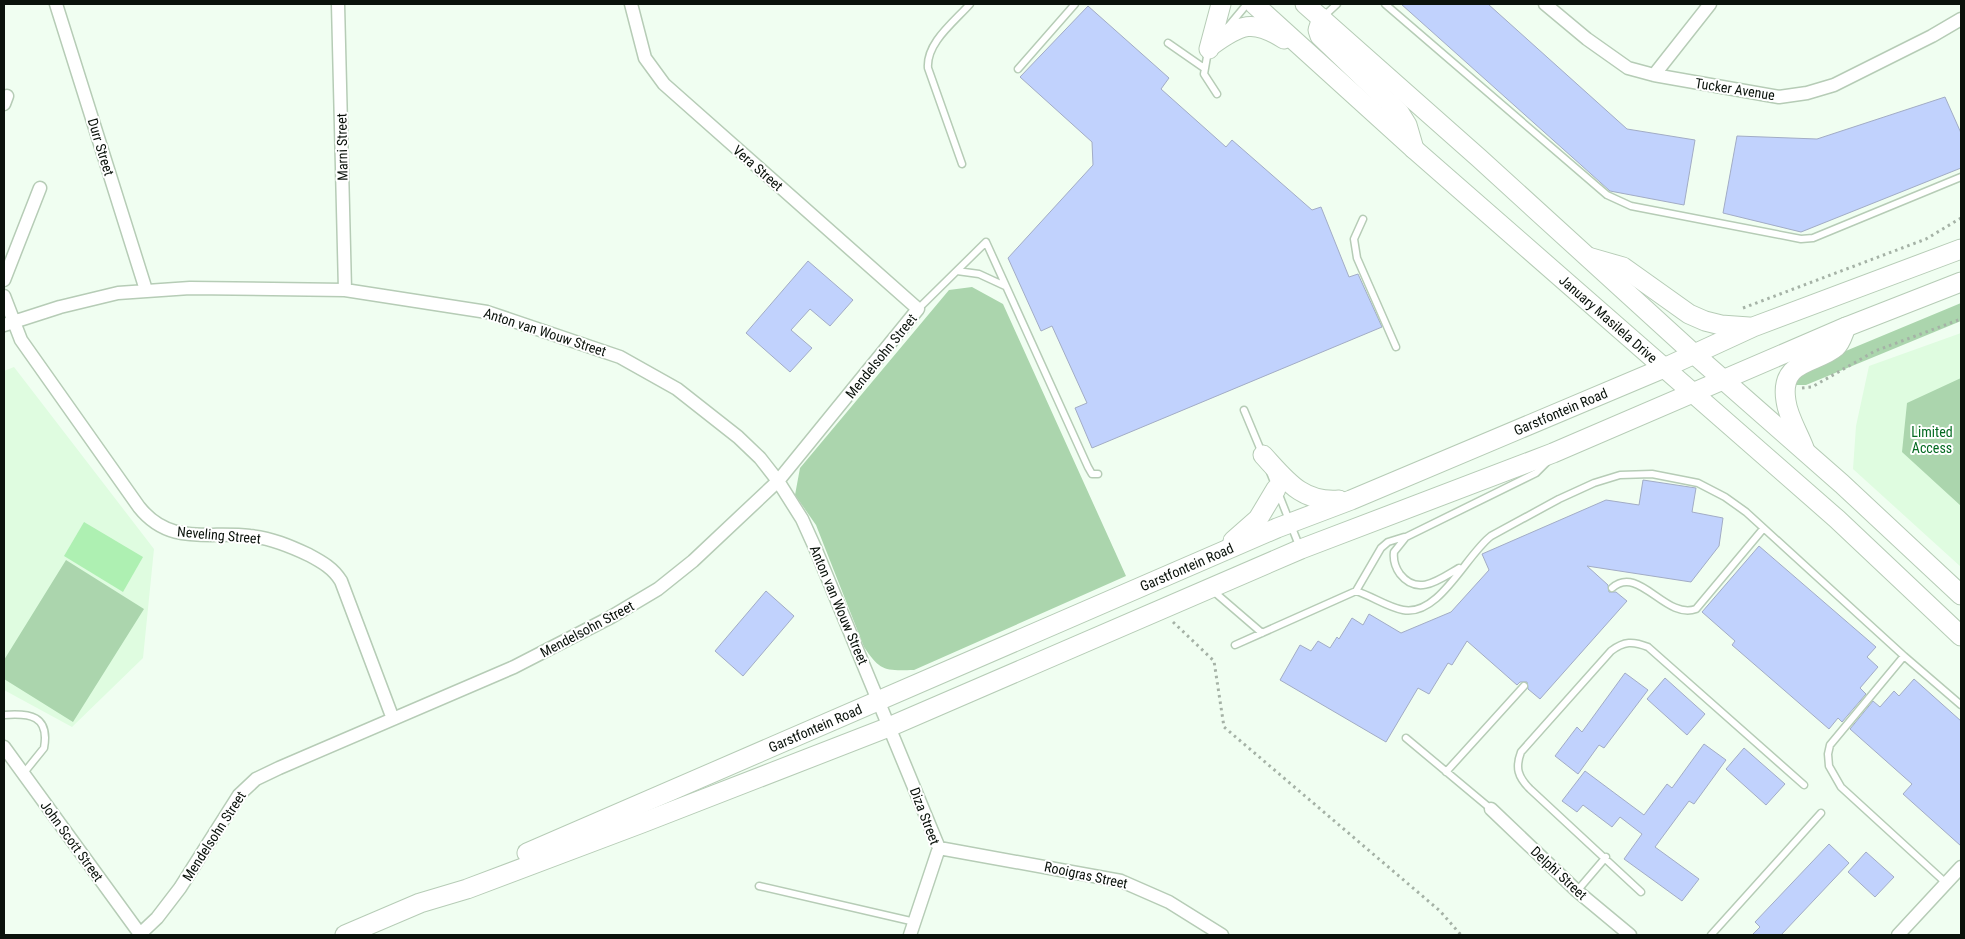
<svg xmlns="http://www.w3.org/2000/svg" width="1965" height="939" font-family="'Roboto Condensed',sans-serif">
  <rect width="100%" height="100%" fill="#f0fef1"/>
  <path fill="#dffce0" d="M 1961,333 L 1961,567 L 1853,469 L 1856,426 L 1869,366 Z
    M 14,367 L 154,549 L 143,658 L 72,727 L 4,690 L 4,371 Z"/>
  <path fill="#abd5ad" d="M 972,287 L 1003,304 L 1126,576 L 914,670 C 885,671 880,671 864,647 L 816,525 L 795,495 L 800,468 L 949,290 Z
    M 1961,303 L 1961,321 L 1806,385 L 1794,385 L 1800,370 Z
    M 1961,378 L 1961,506 L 1902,452 L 1907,403 Z
    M 66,560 L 144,609 L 73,722 L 4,679 L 4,660 Z"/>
  <path fill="#aef0b2" d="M 84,522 L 143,557 L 123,592 L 64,556 Z"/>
  <path fill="#c1d2fd" stroke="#a2acc5" d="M 1401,4 L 1488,4 L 1627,129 L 1695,140 L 1684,205 L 1610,191 Z
    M 1088,6 L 1169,78 L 1161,89 L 1226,147 L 1232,140 L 1312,210 L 1321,207 L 1349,277 L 1358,274 L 1382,327 L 1092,448 L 1075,408 L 1087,403 L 1052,326 L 1041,331 L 1008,258 L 1093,165 L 1092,142 L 1020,77 Z
    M 1945,97 L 1961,133 L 1961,168 L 1801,232 L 1723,213 L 1737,136 L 1817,139 Z
    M 808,261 L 853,300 L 830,326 L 810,309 L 791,330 L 812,348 L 790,372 L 746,333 Z
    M 1643,480 L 1696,488 L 1692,512 L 1723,518 L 1719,546 L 1691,582 L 1587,566 L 1608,585 L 1609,592 L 1616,592 L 1627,601 L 1540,699 L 1528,689 L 1527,682 L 1520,682 L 1517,685 L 1467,641 L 1452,665 L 1448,663 L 1429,694 L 1418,688 L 1386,742 L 1280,680 L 1300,645 L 1311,651 L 1318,641 L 1330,648 L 1337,637 L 1339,639 L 1352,618 L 1363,625 L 1369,614 L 1401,633 L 1451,612 L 1489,570 L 1482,554 L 1606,500 L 1639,505 Z
    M 1759,546 L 1876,647 L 1867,657 L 1878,667 L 1860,688 L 1866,694 L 1842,722 L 1838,718 L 1829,729 L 1732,645 L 1735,641 L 1702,612 Z
    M 766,591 L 794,616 L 743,676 L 715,651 Z
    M 1625,673 L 1648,690 L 1604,748 L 1599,745 L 1578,774 L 1555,756 L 1577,727 L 1582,732 Z
    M 1665,678 L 1705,714 L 1687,735 L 1647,699 Z
    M 1914,679 L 1961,721 L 1961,846 L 1903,794 L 1912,784 L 1850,729 L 1873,701 L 1880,707 L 1894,691 L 1899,696 Z
    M 1704,744 L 1726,760 L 1694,804 L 1689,801 L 1655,847 L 1699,879 L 1682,901 L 1624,859 L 1642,834 L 1620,817 L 1612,827 L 1583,805 L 1577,812 L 1562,801 L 1585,771 L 1644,815 L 1667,784 L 1672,788 Z
    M 1744,748 L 1785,784 L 1766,805 L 1726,769 Z
    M 1829,844 L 1849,863 L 1781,935 L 1752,935 L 1760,927 L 1755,922 Z
    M 1866,852 L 1894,877 L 1875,897 L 1848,872 Z"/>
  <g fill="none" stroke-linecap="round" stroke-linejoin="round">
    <defs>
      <path id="lane" d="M 1385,4 L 1607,195 L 1631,206 L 1801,239 L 1813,238 L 1961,177
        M 1323,17 L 1337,4
        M 1227,28 L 1247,4
        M 1168,43 L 1204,68
        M 1208,51 L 1204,74 L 1217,94
        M 1018,69 L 1075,4
        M 962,164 L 928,68 C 926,43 954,22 970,4
        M 1363,219 L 1354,239 L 1357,258 L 1396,347
        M 957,271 L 979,274 L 1005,286
        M 918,309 L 986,242 L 1088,467 L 1092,474 L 1098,474
        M 1244,410 L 1262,453
        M 1270,472 L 1300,548
        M 1459,568 C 1440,579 1418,597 1400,574 C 1395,567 1393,560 1394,552 L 1406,537 L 1536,473 L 1549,460
        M 1612,588 C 1639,564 1665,620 1696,609 L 1763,529
        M 1212,590 L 1262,633
        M 1356,591 C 1372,596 1387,607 1403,610 C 1439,617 1466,555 1491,536 L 1559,499 L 1594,483 L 1620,475 L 1652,474 L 1698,483 L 1725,497 L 1746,512 L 1904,656 L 1830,745 L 1828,754 L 1829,766 L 1841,787 L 1946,883
        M 1235,645 L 1356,591 L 1381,548 L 1388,542 L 1404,537
        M 1904,656 L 1961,705
        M 4,715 C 29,713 50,715 44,748 L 23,774
        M 1406,738 L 1491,809
        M 1446,772 L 1524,686
        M 759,886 L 915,922
        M 1577,891 L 1606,857
        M 1641,892 L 1530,789 C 1518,777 1515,768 1521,752 L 1611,651 C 1624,641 1633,641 1648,647 L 1804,785
        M 1711,935 L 1821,813"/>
      <path id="street" d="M 56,4 L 146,290
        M 338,4 L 345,290
        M 1545,4 L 1587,39 L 1628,68 L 1654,75 L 1779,97 L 1807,93 L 1834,85 L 1932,36 L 1961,19
        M 1654,75 L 1710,4
        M 4,104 L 7,96
        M 4,280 L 40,188
        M 4,296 L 21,340 L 139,507 C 170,546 208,531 250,536 C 271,538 290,546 309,555 C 322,562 333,568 341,581 L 393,719
        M 4,325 L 60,307 L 118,293 L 190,288 L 345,290 L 487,312 L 620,357 L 677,389 L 738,437 L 760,458 L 778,481 L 802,519 L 816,550 L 939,848 L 910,935
        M 4,747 L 140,934
        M 1491,809 L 1577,891 L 1630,935
        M 939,848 L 1121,881 L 1169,902 L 1222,935
        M 139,935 L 157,918 L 180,888 L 239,795 L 256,779 L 279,768 L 514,667 L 611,617 L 658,589 L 693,561 L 778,481 L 918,309 L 664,84 L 645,58 L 631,4
        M 1898,935 L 1961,867"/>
      <g id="secondary">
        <path id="s1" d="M 1254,4 L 1414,149 L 1837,519 L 1961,636"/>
        <path d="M 1305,4 L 1479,158 L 1694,354 L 1842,484 L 1961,595"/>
        <path d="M 1322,18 L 1318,30 L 1320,36 L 1399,112 L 1407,125 L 1414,149"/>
        <path d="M 1212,45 C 1241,24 1253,19 1284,39"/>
        <path d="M 1209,49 L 1221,4"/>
        <path d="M 1588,257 L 1623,267 L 1689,314 L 1705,321 L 1721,325 L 1749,327"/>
        <path d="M 1804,448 C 1798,432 1788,417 1786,401 C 1779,359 1817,364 1836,347 C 1841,343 1843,334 1846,327"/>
        <path d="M 1263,455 C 1286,480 1302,503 1339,500"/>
        <path d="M 1233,541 L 1258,519 L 1276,489"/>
        <path id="s2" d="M 527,853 L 1277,528 L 1351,500 L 1664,368 L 1753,327 L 1961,249"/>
        <path d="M 345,935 L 420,903 L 467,889 L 642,823 L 889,727 L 1301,549 L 1553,453 L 1846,327 L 1961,282"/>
      </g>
    </defs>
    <use href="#lane" stroke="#b6ccb6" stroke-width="9"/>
    <use href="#street" stroke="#b6ccb6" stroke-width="15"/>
    <use href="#secondary" stroke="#b6ccb6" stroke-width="21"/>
    <path stroke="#a5b2a6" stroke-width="3" stroke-dasharray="2.5 4" stroke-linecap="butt" d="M 1743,308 L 1926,239 L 1961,218
      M 1802,388 L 1812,387 L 1875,351 L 1961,319
      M 1173,622 L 1214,661 L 1224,727 L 1440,911 L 1461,935"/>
    <use href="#lane" stroke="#fff" stroke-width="6"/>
    <use href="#street" stroke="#fff" stroke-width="12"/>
    <use href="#secondary" stroke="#fff" stroke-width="19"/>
  </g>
  <g text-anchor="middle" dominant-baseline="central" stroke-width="4" stroke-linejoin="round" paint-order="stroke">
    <g font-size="14" fill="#0a120b" stroke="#fff">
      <text transform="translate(1735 89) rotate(9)">Tucker Avenue</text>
      <text transform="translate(101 147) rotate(73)">Durr Street</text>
      <text transform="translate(342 147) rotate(-91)">Marni Street</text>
      <text transform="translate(758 168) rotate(41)">Vera Street</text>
      <text stroke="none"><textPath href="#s1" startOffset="474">January Masilela Drive</textPath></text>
      <text transform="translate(545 332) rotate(18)">Anton van Wouw Street</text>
      <text transform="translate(881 356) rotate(-51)">Mendelsohn Street</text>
      <text stroke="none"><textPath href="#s2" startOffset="1124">Garstfontein Road</textPath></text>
      <text transform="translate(219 535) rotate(5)">Neveling Street</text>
      <text stroke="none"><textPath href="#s2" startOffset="719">Garstfontein Road</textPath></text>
      <text transform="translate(839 605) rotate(67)">Anton van Wouw Street</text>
      <text transform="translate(587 629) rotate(-28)">Mendelsohn Street</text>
      <text stroke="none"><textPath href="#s2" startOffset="314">Garstfontein Road</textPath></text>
      <text transform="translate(925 816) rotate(69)">Diza Street</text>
      <text transform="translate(214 836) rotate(-57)">Mendelsohn Street</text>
      <text transform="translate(72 841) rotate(54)">John Scott Street</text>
      <text transform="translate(1559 873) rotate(43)">Delphi Street</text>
      <text transform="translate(1086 875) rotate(12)">Rooigras Street</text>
    </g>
    <g font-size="14" fill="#046a21" stroke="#fff">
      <text x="1932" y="432">Limited<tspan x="1932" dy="16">Access</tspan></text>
    </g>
  </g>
  <rect width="1965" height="939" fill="none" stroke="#0a120b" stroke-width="10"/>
</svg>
